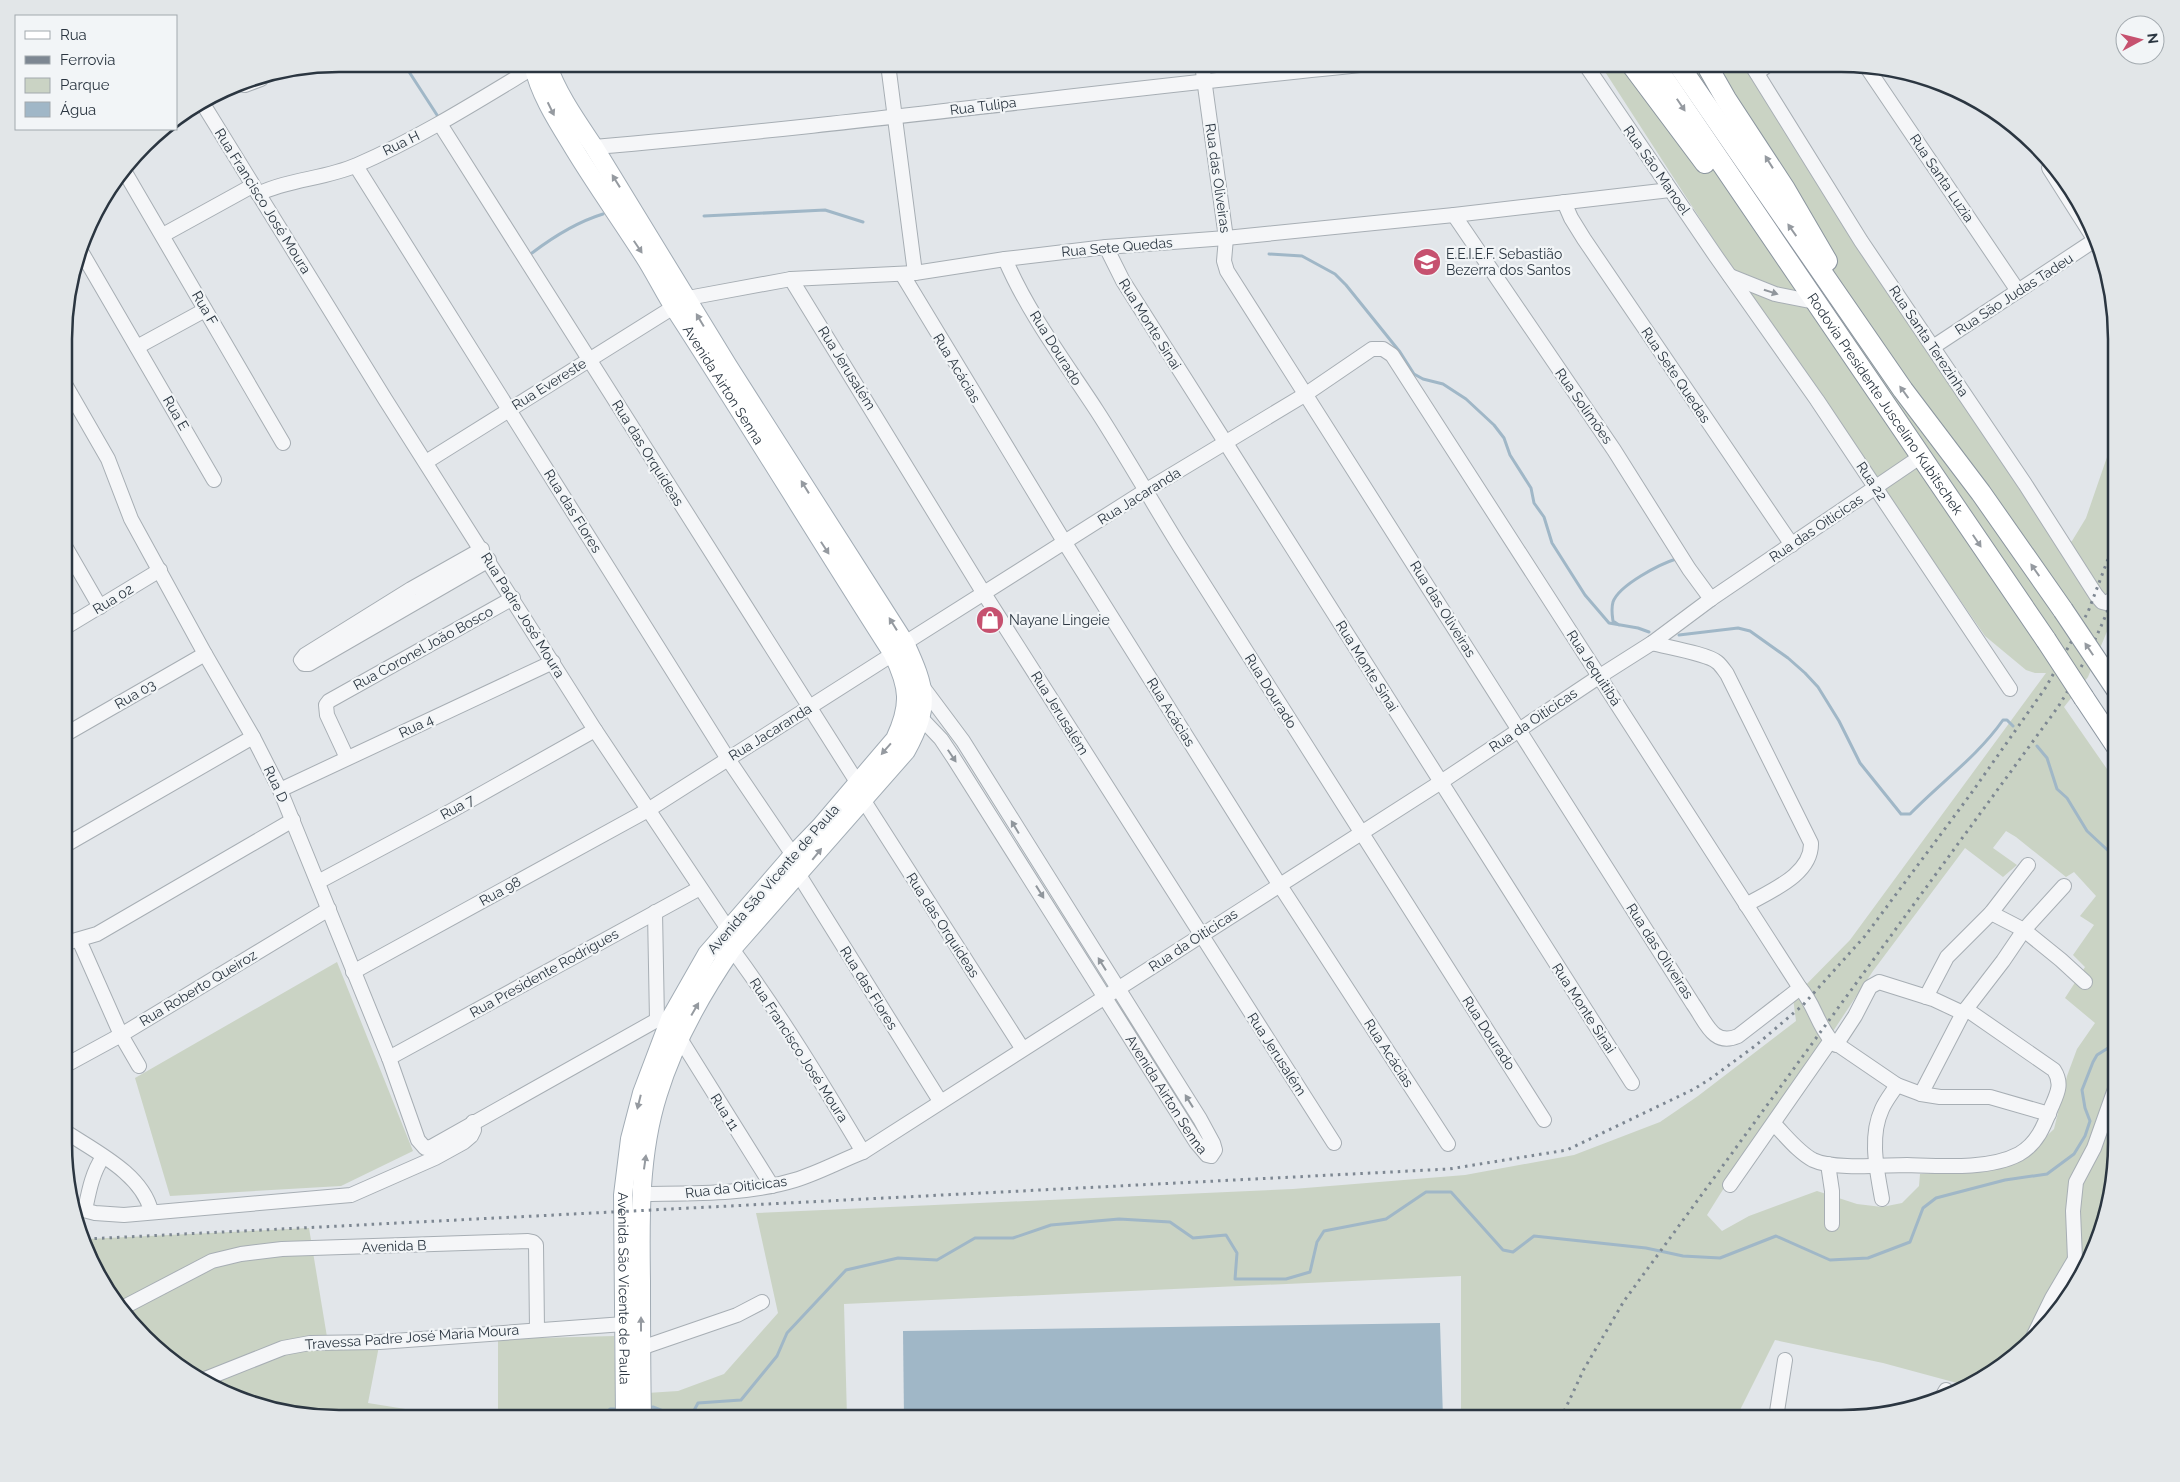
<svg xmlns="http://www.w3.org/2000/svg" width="2180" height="1482" font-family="Raleway,sans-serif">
  <rect width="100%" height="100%" fill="#e2e6ea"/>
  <path fill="#cad3c4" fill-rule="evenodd" d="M 1600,64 L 1742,64 L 1857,244 L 2062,548 L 2072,541 L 2086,518 L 2116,431 L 2116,610 L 2088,677 L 2064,707 L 2116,782 L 2116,1160 L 2101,1231 L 2096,1242 L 2091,1240 L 2045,1325 L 2022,1350 L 1968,1386 L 1883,1363 L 1775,1340 L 1736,1418 L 1461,1418 L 1461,1276 L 844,1304 L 847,1418 L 322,1418 L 251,1403 L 172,1361 L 101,1280 L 87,1239 L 309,1228 L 329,1349 L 379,1346 L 368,1403 L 424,1412 L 498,1416 L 498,1339 L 614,1336 L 616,1395 L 678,1391 L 724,1374 L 778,1313 L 756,1213 L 1293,1189 L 1465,1175 L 1574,1155 L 1660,1122 L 1698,1096 L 1796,1021 L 1793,998 L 1850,940 L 2046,673 L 2035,673 L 2026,670 L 1985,636 L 1745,288 ZM 2006,831 L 2016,837 L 2066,877 L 2074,872 L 2096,896 L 2080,916 L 2094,925 L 2073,955 L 2085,967 L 2065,998 L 2095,1023 L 2077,1049 L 2067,1076 L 2054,1129 L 2025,1157 L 1975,1170 L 1920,1174 L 1919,1186 L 1902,1203 L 1882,1207 L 1857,1204 L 1817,1191 L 1749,1216 L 1722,1231 L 1707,1215 L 1729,1180 L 1806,1072 L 1873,971 L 1965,848 L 2003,877 L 2017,865 L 1993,848 Z
    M 337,962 L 413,1151 L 341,1186 L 170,1196 L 135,1078 Z"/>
  <path fill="#a0b7c7" d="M 1440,1323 L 1443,1418 L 904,1418 L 903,1331 Z"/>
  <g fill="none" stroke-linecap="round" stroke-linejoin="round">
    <path stroke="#a0b7c7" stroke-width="3" d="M 404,64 L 437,115
      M 704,216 L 825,210 L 863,222
      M 532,253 C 553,237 577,222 603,214
      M 1269,254 L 1302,256 L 1335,274 L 1346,285 L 1400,352 L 1414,374 L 1423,379 L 1443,384 L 1466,399 L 1494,425 L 1504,438 L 1510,455 L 1531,488 L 1534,503 L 1544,517 L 1552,543 L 1585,595 L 1609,623 L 1638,628 L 1649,632
      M 1619,625 L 1613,621 C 1612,614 1611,609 1613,602 C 1619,585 1660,564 1676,559
      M 1679,635 L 1738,628 L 1750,631 L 1788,658 L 1805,673 L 1818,687 L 1839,721 L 1860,763 L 1901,814 L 1910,814 C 1941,782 1977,757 2003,720 L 2007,720 L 2013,726
      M 2037,746 L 2047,758 L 2057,789 L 2067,798 L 2087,831 L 2116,858
      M 648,1408 L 653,1407 L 681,1418
      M 600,1418 L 610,1409 L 619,1409
      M 690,1418 L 698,1403 L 741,1400 L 777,1356 L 787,1333 L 846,1270 L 898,1258 L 937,1260 L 975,1238 L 1013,1238 L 1051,1225 L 1119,1219 L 1170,1222 L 1193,1238 L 1226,1235 L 1237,1253 L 1235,1279 L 1286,1279 L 1310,1272 L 1317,1242 L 1324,1231 L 1386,1219 L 1426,1192 L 1451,1192 L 1503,1250 L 1513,1252 L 1534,1236 L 1646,1248 L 1683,1256 L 1720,1258 L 1776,1236 L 1830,1260 L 1868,1258 L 1910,1242 L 1923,1208 L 1936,1198 L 2005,1180 L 2047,1174 L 2074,1154 L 2085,1136 L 2090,1121 L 2085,1108 L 2082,1090 L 2093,1062 L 2097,1055 L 2116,1043"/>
    <defs>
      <g id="minor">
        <path d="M 888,64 L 915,273"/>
        <path d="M 1202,64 L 1226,238 L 1224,261 L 1227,271 L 1693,1004 C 1706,1022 1713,1047 1738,1036 L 1800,988"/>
        <path d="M 1585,64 L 1715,255 L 1817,400 L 2010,689"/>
        <path d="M 1751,64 L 1861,241 L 2025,484 L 2096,595 L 2102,602 L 2106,603 L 2116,597"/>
        <path d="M 1866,66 L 2018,291"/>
        <path d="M 1757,73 L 1769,64"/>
        <path d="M 238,84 L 245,85 L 261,79"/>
        <path d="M 203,104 L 385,399 L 595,730 L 728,929"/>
        <path d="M 440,124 L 857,782"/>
        <path d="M 594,147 C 854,125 1112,89 1371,64"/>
        <path d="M 356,166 L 728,759 L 793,855"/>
        <path d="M 2049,168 L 2096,242"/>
        <path d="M 126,174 L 283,443"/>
        <path d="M 258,194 C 289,179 325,179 357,165 C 419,138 476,102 534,67"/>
        <path d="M 1564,202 L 1571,218 L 1584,239 L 1792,545"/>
        <path d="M 1454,215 L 1614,450 L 1689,569 L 1711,599"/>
        <path d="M 163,235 L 252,186"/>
        <path d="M 1106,247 L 1123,281 L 1632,1083"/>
        <path d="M 82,253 L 214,480"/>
        <path d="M 1005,259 C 1028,313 1065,362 1097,411 C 1126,456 1152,502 1180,547 C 1301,738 1422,929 1544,1120"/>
        <path d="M 902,274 L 1065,543 L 1279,884 L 1448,1144"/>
        <path d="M 1730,276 L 1775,294 L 1815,302"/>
        <path d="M 791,279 L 983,592 L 1334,1143"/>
        <path d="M 137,347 L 205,310"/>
        <path d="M 1933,347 L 2095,240"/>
        <path d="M 66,386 L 108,459 L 131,519 L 205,654 L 253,737 L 280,790 L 389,1058 L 418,1140 L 425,1148 L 431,1147 L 657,1020 L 670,1019"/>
        <path d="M 426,462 L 688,298 L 791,279 L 915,273 L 1005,259 L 1106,247 L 1226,238 L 1454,215 L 1670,190"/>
        <path d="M 66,548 L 100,607"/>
        <path d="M 482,549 L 411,589 L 305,655 L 301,660 L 304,664 L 309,664 L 489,560"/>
        <path d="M 66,627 L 160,570"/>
        <path d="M 905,643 L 1145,491 L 1306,394 L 1372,349 L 1383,349 L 1392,355 L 1800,988 C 1814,1003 1817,1024 1831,1040 L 1897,1085 L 1921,1094 L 1940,1097 L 1990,1097 L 2049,1114"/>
        <path d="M 1652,643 C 1666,647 1708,654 1717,662 C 1721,665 1724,670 1727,674 L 1811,843 C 1812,875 1770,891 1746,905"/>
        <path id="s1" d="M 921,718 L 941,739 L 953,757 L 1196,1142 L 1207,1155 L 1211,1156 L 1215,1150 L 1213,1143 L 1200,1119 L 963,741 L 922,686"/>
        <path d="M 66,734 L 205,654"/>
        <path d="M 347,758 L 327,715 L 326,705 L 329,701 L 513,598"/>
        <path d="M 280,790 L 553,662"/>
        <path d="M 864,801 L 1022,1048"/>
        <path d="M 69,843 L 253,737"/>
        <path d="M 799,875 L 940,1101"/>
        <path d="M 318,882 L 451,811 L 595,730"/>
        <path d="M 655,912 L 657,1020"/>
        <path d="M 1991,913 L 2024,930 L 2061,960 L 2085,982"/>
        <path d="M 79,940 L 121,1035 L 139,1066"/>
        <path d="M 66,943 L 97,934 L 293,820"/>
        <path d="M 732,949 C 780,1014 822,1083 863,1152"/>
        <path d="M 353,972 L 648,810 L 893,654"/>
        <path d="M 1926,997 L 1947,957 L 1991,913 L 2028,865"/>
        <path d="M 679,1037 L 772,1186"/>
        <path d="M 1836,1045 L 1855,1016 L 1870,987 L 1879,982 L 1933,999 L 1963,1013"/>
        <path d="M 389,1058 L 700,888"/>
        <path d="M 66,1065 L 121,1035 L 329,909"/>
        <path d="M 1921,1094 L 1963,1013 L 2003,961 L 2024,930 L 2064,886"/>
        <path d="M 1774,1124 C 1786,1136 1798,1152 1813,1160 C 1834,1170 1883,1165 1907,1165 C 1941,1166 1989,1170 2019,1154 C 2037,1144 2044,1126 2051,1108 C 2057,1094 2063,1084 2054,1070 L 1966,1009"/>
        <path d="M 66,1132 C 96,1152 142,1174 151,1211"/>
        <path d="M 1828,1164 L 1832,1191 L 1832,1224"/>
        <path d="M 1730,1185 L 1831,1040"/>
        <path d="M 641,1194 C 692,1193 746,1195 795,1180 C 818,1173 840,1161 863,1152 L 1441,782 L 1600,676 L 1652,643 L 1711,599 L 1920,457"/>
        <path d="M 1882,1199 C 1877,1170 1869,1137 1882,1109 C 1886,1100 1892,1093 1897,1085"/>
        <path d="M 76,1208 L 95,1213 L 124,1215 L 351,1195 L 435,1158 L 464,1142 L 471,1136 L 474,1130 L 473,1122"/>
        <path d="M 85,1210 C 89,1191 92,1173 103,1157"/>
        <path d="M 124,1307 L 212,1261 L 241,1254 L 282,1249 L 528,1241 L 533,1242 L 536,1245 L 537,1329"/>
        <path d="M 2032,1339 L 2052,1298 L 2075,1259 L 2073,1211 L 2076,1182 L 2094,1148 L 2116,1086"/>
        <path d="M 641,1348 L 737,1315 L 762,1302"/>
        <path d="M 205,1379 L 283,1348 L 310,1343 L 380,1342 L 624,1324"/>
        <path d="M 1942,1397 L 1946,1390"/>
        <path d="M 1776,1418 L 1785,1360"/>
      </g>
      <g id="major">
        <path id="s2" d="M 533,64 C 539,92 555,118 570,142 C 593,181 620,218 644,256 C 655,273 664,292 675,309 C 749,423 819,539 893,654 C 909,687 911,705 895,739 L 820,827 L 793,855 L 707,954 L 670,1019 L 642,1093 L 630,1139 L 623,1195 L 625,1418"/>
        <path d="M 547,64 C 558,95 576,120 594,147 L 728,366 L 905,643 C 926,689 931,705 906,751 L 732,949 C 701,994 674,1042 658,1094 C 639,1154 640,1219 641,1281 C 641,1327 641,1372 642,1418"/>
      </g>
      <g id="highway">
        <path d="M 1631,64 L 1705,163"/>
        <path id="s3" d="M 1654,64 L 2046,640"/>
        <path d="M 1678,64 L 1903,390 L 1981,493 L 2063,610"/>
        <path d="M 1706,64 L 1726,99 L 1785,189 L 1827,261"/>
        <path d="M 2084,698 L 2116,746"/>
      </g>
    </defs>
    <use href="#minor" stroke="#a7aeb4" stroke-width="16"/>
    <use href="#major" stroke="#a2acb5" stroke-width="20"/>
    <use href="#highway" stroke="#8b959f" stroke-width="22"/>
    <use href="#minor" stroke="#f5f6f8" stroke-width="14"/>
    <use href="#major" stroke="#fff" stroke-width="18"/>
    <use href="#highway" stroke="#fff" stroke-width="20"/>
    <path stroke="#7d8792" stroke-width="3" stroke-dasharray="2.5 5" stroke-linecap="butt" d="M 87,1239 L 1449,1169 L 1567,1150 L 1694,1089 L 1710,1079 L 1755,1046 L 1803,1005 L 1865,936 L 1970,795 L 2046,687 L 2088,612 L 2116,538
      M 1561,1418 L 1584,1369 L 1624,1301 L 2058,707 C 2080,672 2103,627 2116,588"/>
    <defs>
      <path id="highway-bridge" d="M 2063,610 L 2116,689
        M 2046,640 L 2084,698"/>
    </defs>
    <use href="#highway-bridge" stroke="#8b959f" stroke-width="22" stroke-linecap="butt"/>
    <use href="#highway-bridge" stroke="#fff" stroke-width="20"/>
  </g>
  <defs><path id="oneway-solid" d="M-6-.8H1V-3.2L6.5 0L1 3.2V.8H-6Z" transform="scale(1.25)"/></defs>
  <g fill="#959aa0">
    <use href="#oneway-solid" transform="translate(1681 105) rotate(56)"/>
    <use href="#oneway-solid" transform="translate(551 109) rotate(64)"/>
    <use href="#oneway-solid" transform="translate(1769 162) rotate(-122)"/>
    <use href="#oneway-solid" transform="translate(616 181) rotate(-122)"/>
    <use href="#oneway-solid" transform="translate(1792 230) rotate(-125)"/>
    <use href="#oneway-solid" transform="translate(638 247) rotate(56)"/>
    <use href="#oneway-solid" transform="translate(700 320) rotate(-121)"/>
    <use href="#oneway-solid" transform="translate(1904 392) rotate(-126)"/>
    <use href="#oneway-solid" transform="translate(805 487) rotate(-122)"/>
    <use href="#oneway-solid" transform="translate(1977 541) rotate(56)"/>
    <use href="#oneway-solid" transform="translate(825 548) rotate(57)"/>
    <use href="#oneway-solid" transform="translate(2035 570) rotate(-125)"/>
    <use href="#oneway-solid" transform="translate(893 624) rotate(-122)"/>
    <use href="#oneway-solid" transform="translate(2089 649) rotate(-124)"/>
    <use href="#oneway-solid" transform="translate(886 749) rotate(131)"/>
    <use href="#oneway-solid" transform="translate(817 854) rotate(-51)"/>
    <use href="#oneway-solid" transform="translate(695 1009) rotate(-60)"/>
    <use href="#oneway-solid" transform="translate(639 1102) rotate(104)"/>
    <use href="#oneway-solid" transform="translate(645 1162) rotate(-82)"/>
    <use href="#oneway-solid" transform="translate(641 1324) rotate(-90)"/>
  </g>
  <g fill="#90969c">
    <use href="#oneway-solid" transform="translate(1771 292) rotate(18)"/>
    <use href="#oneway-solid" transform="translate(952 756) rotate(56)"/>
    <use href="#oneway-solid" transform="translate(1015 827) rotate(-121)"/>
    <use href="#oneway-solid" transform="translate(1040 892) rotate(58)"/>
    <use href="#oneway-solid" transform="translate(1102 964) rotate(-122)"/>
    <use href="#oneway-solid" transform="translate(1189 1101) rotate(-122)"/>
  </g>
  <defs>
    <symbol id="school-disc" viewBox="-11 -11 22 22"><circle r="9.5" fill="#c6516f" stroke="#f2f5f7"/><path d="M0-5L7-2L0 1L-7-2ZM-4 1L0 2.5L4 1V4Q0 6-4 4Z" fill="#fff"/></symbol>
    <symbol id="shop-disc" viewBox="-11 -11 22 22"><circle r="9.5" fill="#c6516f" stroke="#f2f5f7"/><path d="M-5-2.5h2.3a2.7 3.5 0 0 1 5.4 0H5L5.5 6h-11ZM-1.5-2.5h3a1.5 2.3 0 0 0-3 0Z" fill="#fff"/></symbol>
  </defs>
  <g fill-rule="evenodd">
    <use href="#school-disc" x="1411" y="246" width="32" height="32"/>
    <use href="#shop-disc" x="974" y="604" width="32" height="32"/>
  </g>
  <g text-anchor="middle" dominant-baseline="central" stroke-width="4.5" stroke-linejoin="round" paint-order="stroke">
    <g font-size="14" fill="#2b3641" stroke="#f2f5f7">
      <text transform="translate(983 106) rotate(-7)">Rua Tulipa</text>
      <text transform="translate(401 143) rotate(-26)">Rua H</text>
      <text transform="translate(1657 170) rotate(55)">Rua São Manoel</text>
      <text transform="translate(1218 178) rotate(82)">Rua das Oliveiras</text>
      <text transform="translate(1942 178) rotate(56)">Rua Santa Luzia</text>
      <text transform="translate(263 201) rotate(58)">Rua Francisco José Moura</text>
      <text transform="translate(1117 247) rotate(-5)">Rua Sete Quedas</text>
      <text transform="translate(2014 294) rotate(-33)">Rua São Judas Tadeu</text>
      <text transform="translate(205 308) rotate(60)">Rua F</text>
      <text transform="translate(1150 324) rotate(58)">Rua Monte Sinai</text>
      <text transform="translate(1929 341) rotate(56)">Rua Santa Terezinha</text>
      <text transform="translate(1056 348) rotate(58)">Rua Dourado</text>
      <text transform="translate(847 368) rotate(58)">Rua Jerusalém</text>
      <text transform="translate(957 368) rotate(59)">Rua Acácias</text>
      <text transform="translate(1676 375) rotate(56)">Rua Sete Quedas</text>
      <text transform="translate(549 384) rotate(-32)">Rua Evereste</text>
      <text stroke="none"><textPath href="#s2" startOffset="374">Avenida Airton Senna</textPath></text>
      <text stroke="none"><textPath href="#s3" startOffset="411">Rodovia Presidente Juscelino Kubitschek</textPath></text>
      <text transform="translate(1584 406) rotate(55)">Rua Solimões</text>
      <text transform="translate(176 413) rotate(60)">Rua E</text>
      <text transform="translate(648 453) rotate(58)">Rua das Orquídeas</text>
      <text transform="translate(1872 481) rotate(56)">Rua 22</text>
      <text transform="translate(1139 496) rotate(-32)">Rua Jacaranda</text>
      <text transform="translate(573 511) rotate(58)">Rua das Flores</text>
      <text transform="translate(1816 528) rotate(-34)">Rua das Oiticicas</text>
      <text transform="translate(113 599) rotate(-31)">Rua 02</text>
      <text transform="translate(1443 609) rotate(58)">Rua das Oliveiras</text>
      <text transform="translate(523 615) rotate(58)">Rua Padre José Moura</text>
      <text transform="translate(423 648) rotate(-29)">Rua Coronel João Bosco</text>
      <text transform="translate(1367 666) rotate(58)">Rua Monte Sinai</text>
      <text transform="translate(1594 668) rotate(57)">Rua Jequitibá</text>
      <text transform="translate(1271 691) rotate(58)">Rua Dourado</text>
      <text transform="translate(135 694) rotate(-30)">Rua 03</text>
      <text transform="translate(1171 712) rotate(58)">Rua Acácias</text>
      <text transform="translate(1060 713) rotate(58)">Rua Jerusalém</text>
      <text transform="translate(1533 720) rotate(-34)">Rua da Oiticicas</text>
      <text transform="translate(416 726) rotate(-25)">Rua 4</text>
      <text transform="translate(770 732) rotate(-32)">Rua Jacaranda</text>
      <text transform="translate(276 784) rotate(65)">Rua D</text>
      <text transform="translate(457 807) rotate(-29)">Rua 7</text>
      <text transform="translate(773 879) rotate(-49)">Avenida São Vicente de Paula</text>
      <text transform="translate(500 891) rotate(-29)">Rua 98</text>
      <text transform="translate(943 925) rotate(57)">Rua das Orquídeas</text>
      <text transform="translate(1193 940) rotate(-33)">Rua da Oiticicas</text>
      <text transform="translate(1660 951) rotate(57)">Rua das Oliveiras</text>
      <text transform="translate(544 973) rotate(-29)">Rua Presidente Rodrigues</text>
      <text transform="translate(198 988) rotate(-31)">Rua Roberto Queiroz</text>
      <text transform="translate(869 988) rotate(58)">Rua das Flores</text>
      <text transform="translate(1584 1008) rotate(57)">Rua Monte Sinai</text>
      <text transform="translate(1489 1033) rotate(57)">Rua Dourado</text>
      <text transform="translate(799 1050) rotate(57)">Rua Francisco José Moura</text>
      <text transform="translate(1389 1053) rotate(57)">Rua Acácias</text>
      <text transform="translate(1277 1054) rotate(57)">Rua Jerusalém</text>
      <text stroke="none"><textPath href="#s1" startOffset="450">Avenida Airton Senna</textPath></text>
      <text transform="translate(725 1112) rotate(58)">Rua 11</text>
      <text transform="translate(736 1187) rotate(-7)">Rua da Oiticicas</text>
      <text transform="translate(394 1246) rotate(-2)">Avenida B</text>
      <text stroke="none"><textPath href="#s2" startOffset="1418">Avenida São Vicente de Paula</textPath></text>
      <text transform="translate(412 1337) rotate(-4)">Travessa Padre José Maria Moura</text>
    </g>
    <g font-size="14" fill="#2b3641" stroke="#f2f5f7" text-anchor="start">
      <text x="1446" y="254">E.E.I.E.F. Sebastião<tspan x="1446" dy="16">Bezerra dos Santos</tspan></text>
      <text x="1009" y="620">Nayane Lingeie</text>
    </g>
  </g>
  <path d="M0 0H2180V1482H0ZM339 72H1841A267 267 0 0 1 2108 339V1143A267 267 0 0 1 1841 1410H339A267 267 0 0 1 72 1143V339A267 267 0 0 1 339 72Z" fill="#e2e6e8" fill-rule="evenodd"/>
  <path fill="none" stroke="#2b3641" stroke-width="2.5" d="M339 72H1841A267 267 0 0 1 2108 339V1143A267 267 0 0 1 1841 1410H339A267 267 0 0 1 72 1143V339A267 267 0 0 1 339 72Z"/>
  <rect x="15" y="15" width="162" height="115" fill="#f2f5f7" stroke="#a2a9ae"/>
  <rect x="25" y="31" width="25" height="8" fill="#ffffff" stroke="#a2a9ae"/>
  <text x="60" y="40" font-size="15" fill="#2b3641">Rua</text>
  <rect x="25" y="56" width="25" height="8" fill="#7d8792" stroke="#a2a9ae"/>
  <text x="60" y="65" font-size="15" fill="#2b3641">Ferrovia</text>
  <rect x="25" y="78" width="25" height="15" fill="#cad3c4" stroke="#a2a9ae"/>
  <text x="60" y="90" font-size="15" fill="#2b3641">Parque</text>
  <rect x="25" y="102" width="25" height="15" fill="#a0b7c7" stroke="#a2a9ae"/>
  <text x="60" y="115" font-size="15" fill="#2b3641">Água</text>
  <g transform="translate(2140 40) rotate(83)"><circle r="24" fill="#f2f5f7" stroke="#a2a9ae"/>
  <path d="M0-4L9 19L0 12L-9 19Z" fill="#c6516f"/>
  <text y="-8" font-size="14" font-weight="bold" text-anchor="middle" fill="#2b3641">N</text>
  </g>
</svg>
